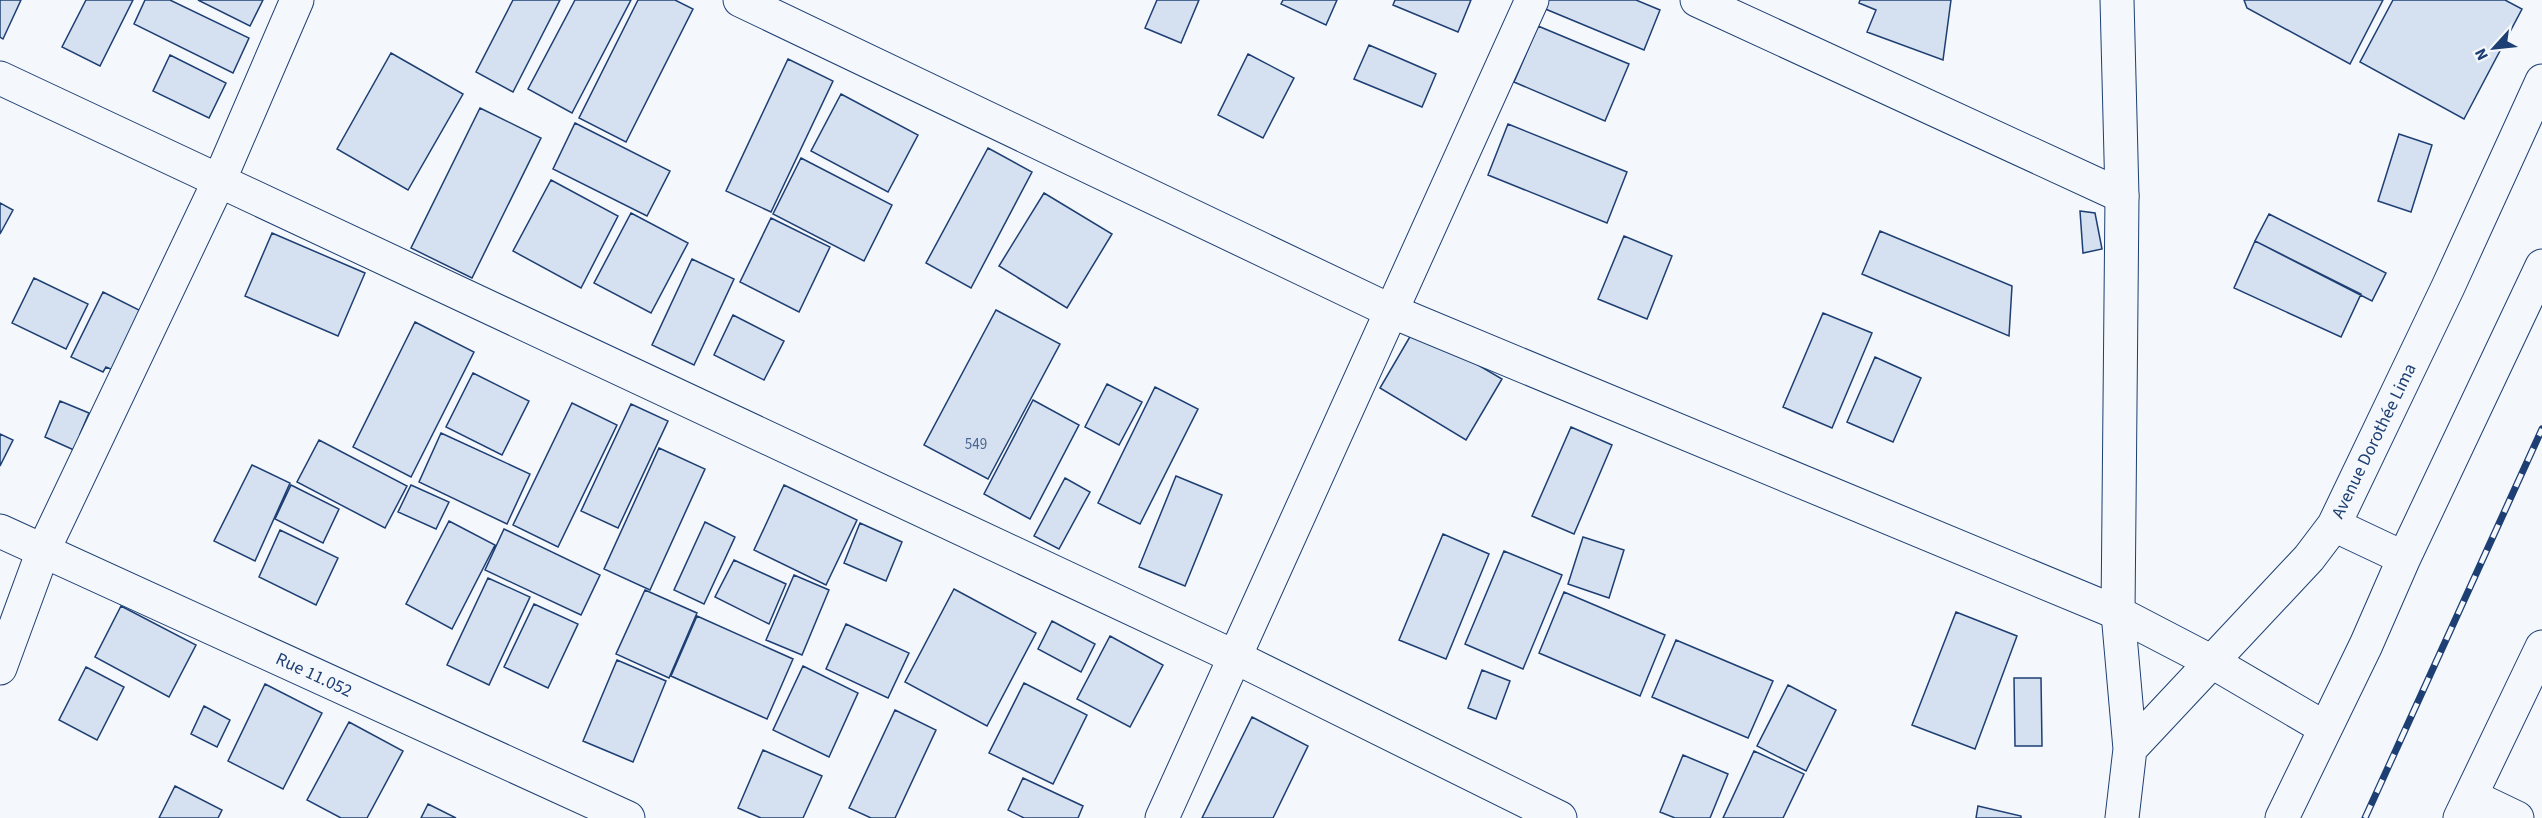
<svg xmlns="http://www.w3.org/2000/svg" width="2542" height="818" font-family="'Source Sans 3',sans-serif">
  <rect width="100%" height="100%" fill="#f4f7fb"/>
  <path fill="#d5e0f0" stroke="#1d3f73" stroke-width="1.5" d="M 0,0 L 21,0 L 3,39 L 0,37 Z
    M 86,0 L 133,0 L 100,66 L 62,47 Z
    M 145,0 L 170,0 L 249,38 L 233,73 L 134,24 Z
    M 198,0 L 263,0 L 250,26 Z
    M 513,0 L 560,0 L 513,92 L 476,72 Z
    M 575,0 L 631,0 L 572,113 L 528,89 Z
    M 638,0 L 675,0 L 693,9 L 626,142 L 579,118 Z
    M 1157,0 L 1199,0 L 1181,43 L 1145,28 Z
    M 1283,0 L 1337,0 L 1326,25 L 1281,4 Z
    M 1395,0 L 1471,0 L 1458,32 L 1393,5 Z
    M 1546,0 L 1636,0 L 1660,10 L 1644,50 L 1543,8 Z
    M 1860,0 L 1951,0 L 1943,60 L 1867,32 L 1876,10 L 1859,3 Z
    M 2244,0 L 2383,0 L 2350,64 L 2247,8 Z
    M 2393,0 L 2505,0 L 2522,9 L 2464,119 L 2360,62 Z
    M 1538,26 L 1629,64 L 1605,121 L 1514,82 Z
    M 1369,45 L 1436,74 L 1422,107 L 1354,79 Z
    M 391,53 L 463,94 L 408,190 L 337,149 Z
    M 1248,54 L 1294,78 L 1263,138 L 1218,115 Z
    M 170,55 L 226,83 L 209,118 L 153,91 Z
    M 788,59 L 833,81 L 771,212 L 726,191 Z
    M 841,94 L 918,135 L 888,192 L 811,151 Z
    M 480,108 L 541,138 L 472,278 L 411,248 Z
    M 575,123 L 670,171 L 647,216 L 553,169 Z
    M 1508,124 L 1627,172 L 1607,223 L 1488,175 Z
    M 2399,134 L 2432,145 L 2411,212 L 2378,201 Z
    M 988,148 L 1032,172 L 971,288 L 926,263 Z
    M 801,158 L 892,205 L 864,261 L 773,214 Z
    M 551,180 L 618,216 L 581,288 L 513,251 Z
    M 1044,193 L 1112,234 L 1067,308 L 999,266 Z
    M 0,203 L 13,210 L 0,234 Z
    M 2080,211 L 2095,213 L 2102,249 L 2083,253 Z
    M 631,213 L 688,243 L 651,313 L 594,283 Z
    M 2269,214 L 2386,273 L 2372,301 L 2255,241 Z
    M 771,218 L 830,247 L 799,312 L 740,282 Z
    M 1880,231 L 2012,286 L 2009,336 L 1862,274 Z
    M 272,233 L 365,273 L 338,336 L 245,296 Z
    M 1624,236 L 1672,256 L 1647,319 L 1598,299 Z
    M 2255,241 L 2361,294 L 2341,337 L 2234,288 Z
    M 692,259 L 734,279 L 694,365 L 652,345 Z
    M 34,278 L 88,304 L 66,349 L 12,323 Z
    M 103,292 L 141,311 L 113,370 L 106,367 L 103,372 L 71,357 Z
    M 996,310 L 1060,344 L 988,479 L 924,445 Z
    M 1823,313 L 1872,333 L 1832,428 L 1783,407 Z
    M 733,315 L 784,341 L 764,380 L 714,355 Z
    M 415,322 L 474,352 L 411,477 L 353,447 Z
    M 1415,328 L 1502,379 L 1466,440 L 1380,388 Z
    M 1875,357 L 1921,378 L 1893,442 L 1847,422 Z
    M 473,373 L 529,401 L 502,455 L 446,427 Z
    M 1107,384 L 1142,402 L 1119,445 L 1085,427 Z
    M 1155,387 L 1198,409 L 1140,524 L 1098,503 Z
    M 1033,400 L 1079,425 L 1030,519 L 984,494 Z
    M 60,401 L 89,413 L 80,434 L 92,439 L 85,455 L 45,437 Z
    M 572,403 L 617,425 L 558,547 L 513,525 Z
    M 631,404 L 668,421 L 618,528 L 581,511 Z
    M 1571,427 L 1612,445 L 1574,534 L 1532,516 Z
    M 441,433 L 530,474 L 507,524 L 419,482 Z
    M 0,434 L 13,440 L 0,466 Z
    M 319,440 L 407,486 L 385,528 L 297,482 Z
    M 659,448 L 705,469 L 650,590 L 604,569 Z
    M 252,465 L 290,483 L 255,561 L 214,541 Z
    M 1176,476 L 1222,495 L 1185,586 L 1139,567 Z
    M 1065,478 L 1090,492 L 1059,549 L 1034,536 Z
    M 291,485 L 339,509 L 323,543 L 275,519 Z
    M 411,485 L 449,502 L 436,529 L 398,512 Z
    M 784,485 L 857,520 L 826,585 L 754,550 Z
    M 449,521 L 495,545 L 452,629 L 406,604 Z
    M 705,522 L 735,537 L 704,604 L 674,590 Z
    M 860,523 L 902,542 L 886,581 L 844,563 Z
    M 504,529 L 600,575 L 581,615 L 485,570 Z
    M 280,530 L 338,558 L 316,605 L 259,577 Z
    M 1443,534 L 1489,554 L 1446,659 L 1399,640 Z
    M 1583,537 L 1624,550 L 1609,598 L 1568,584 Z
    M 1504,551 L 1562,575 L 1523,669 L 1465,644 Z
    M 734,560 L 786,584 L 769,624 L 715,597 Z
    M 794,575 L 829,590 L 802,655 L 766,640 Z
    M 488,578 L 530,597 L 489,685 L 447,665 Z
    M 954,589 L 1036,633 L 987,726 L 905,682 Z
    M 645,590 L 697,613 L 669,678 L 616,654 Z
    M 1564,592 L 1665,635 L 1640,696 L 1539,653 Z
    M 534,604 L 578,624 L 548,688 L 504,667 Z
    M 121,606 L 196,645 L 169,697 L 95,657 Z
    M 1956,612 L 2017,636 L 1975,749 L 1912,725 Z
    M 697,616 L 793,659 L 767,719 L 671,676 Z
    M 1052,621 L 1095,644 L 1081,672 L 1038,649 Z
    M 846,624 L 909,653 L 888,698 L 826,669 Z
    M 1110,636 L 1163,665 L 1130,727 L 1077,699 Z
    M 1676,640 L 1773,681 L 1748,738 L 1652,697 Z
    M 617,660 L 666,681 L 633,762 L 583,741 Z
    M 803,666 L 858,693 L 829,757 L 773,730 Z
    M 86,667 L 124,687 L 97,740 L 59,720 Z
    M 1482,670 L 1510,681 L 1496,719 L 1468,708 Z
    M 2014,678 L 2041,678 L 2042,746 L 2015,746 Z
    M 1024,683 L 1087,715 L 1053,784 L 989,753 Z
    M 265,684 L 322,713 L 283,789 L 228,761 Z
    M 1788,685 L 1836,710 L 1806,771 L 1757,746 Z
    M 204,706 L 230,720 L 217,747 L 191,734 Z
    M 895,710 L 936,730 L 895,818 L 871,818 L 849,808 Z
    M 1252,717 L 1308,746 L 1273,818 L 1202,818 Z
    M 349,722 L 403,751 L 367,818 L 341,818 L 307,800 Z
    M 763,750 L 822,776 L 803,818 L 761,818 L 738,808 Z
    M 1754,751 L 1804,774 L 1783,818 L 1723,818 Z
    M 1683,755 L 1728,774 L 1710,818 L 1675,818 L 1660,812 Z
    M 1023,778 L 1083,806 L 1078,818 L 1024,818 L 1008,810 Z
    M 175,786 L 222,810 L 218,818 L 159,818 Z
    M 428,804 L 456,818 L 421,818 Z
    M 1978,806 L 2021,816 L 2021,818 L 1976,818 Z"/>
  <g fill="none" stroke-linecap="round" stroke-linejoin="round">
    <defs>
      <path id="minor" d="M 740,0 L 1391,311 L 2118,613 L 2214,663 L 2325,728
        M 1697,0 L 2122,196
        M 0,78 L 1235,657 L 1560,818
        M 0,531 L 628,818
        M 0,668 L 43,551 L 219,181 L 297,0
        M 2471,796 L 2517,818
        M 2460,818 L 2542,647"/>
      <path id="major" d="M 2117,0 L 2122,196 L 2118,613 L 2130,749 L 2122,818
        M 2334,525 L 2404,558
        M 2130,749 L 2309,558 L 2334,525 L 2448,287 L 2542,81
        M 1162,818 L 1532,0
        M 2282,818 L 2366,645 L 2404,558 L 2542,266"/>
    </defs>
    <use href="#minor" stroke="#1d3f73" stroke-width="35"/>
    <use href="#major" stroke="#1d3f73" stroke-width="35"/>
    <use href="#minor" stroke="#f4f7fb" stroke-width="33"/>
    <use href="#major" stroke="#f4f7fb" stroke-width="33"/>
    <defs>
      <path id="rail" d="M 2365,818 L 2542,429"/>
    </defs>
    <use href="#rail" stroke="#1d3f73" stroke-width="7"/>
    <use href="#rail" stroke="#f4f7fb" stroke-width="4.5" stroke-dasharray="14" stroke-linecap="butt"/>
  </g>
  <g text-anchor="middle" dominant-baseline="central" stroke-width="4.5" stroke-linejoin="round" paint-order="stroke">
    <g font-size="15" fill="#4b6792">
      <text x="976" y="444">549</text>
    </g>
    <g font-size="18" fill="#1d3f73" stroke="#f4f7fb">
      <text transform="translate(2374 441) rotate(-64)">Avenue Dorothée Lima</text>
      <text transform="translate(314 675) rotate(25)">Rue 11.052</text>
    </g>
  </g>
  <g transform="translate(2494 48) rotate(243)" stroke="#f4f7fb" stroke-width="4.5" paint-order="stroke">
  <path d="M0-4.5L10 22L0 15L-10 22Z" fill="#1d3f73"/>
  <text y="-9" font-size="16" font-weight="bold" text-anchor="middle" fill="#1d3f73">N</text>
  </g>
</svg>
